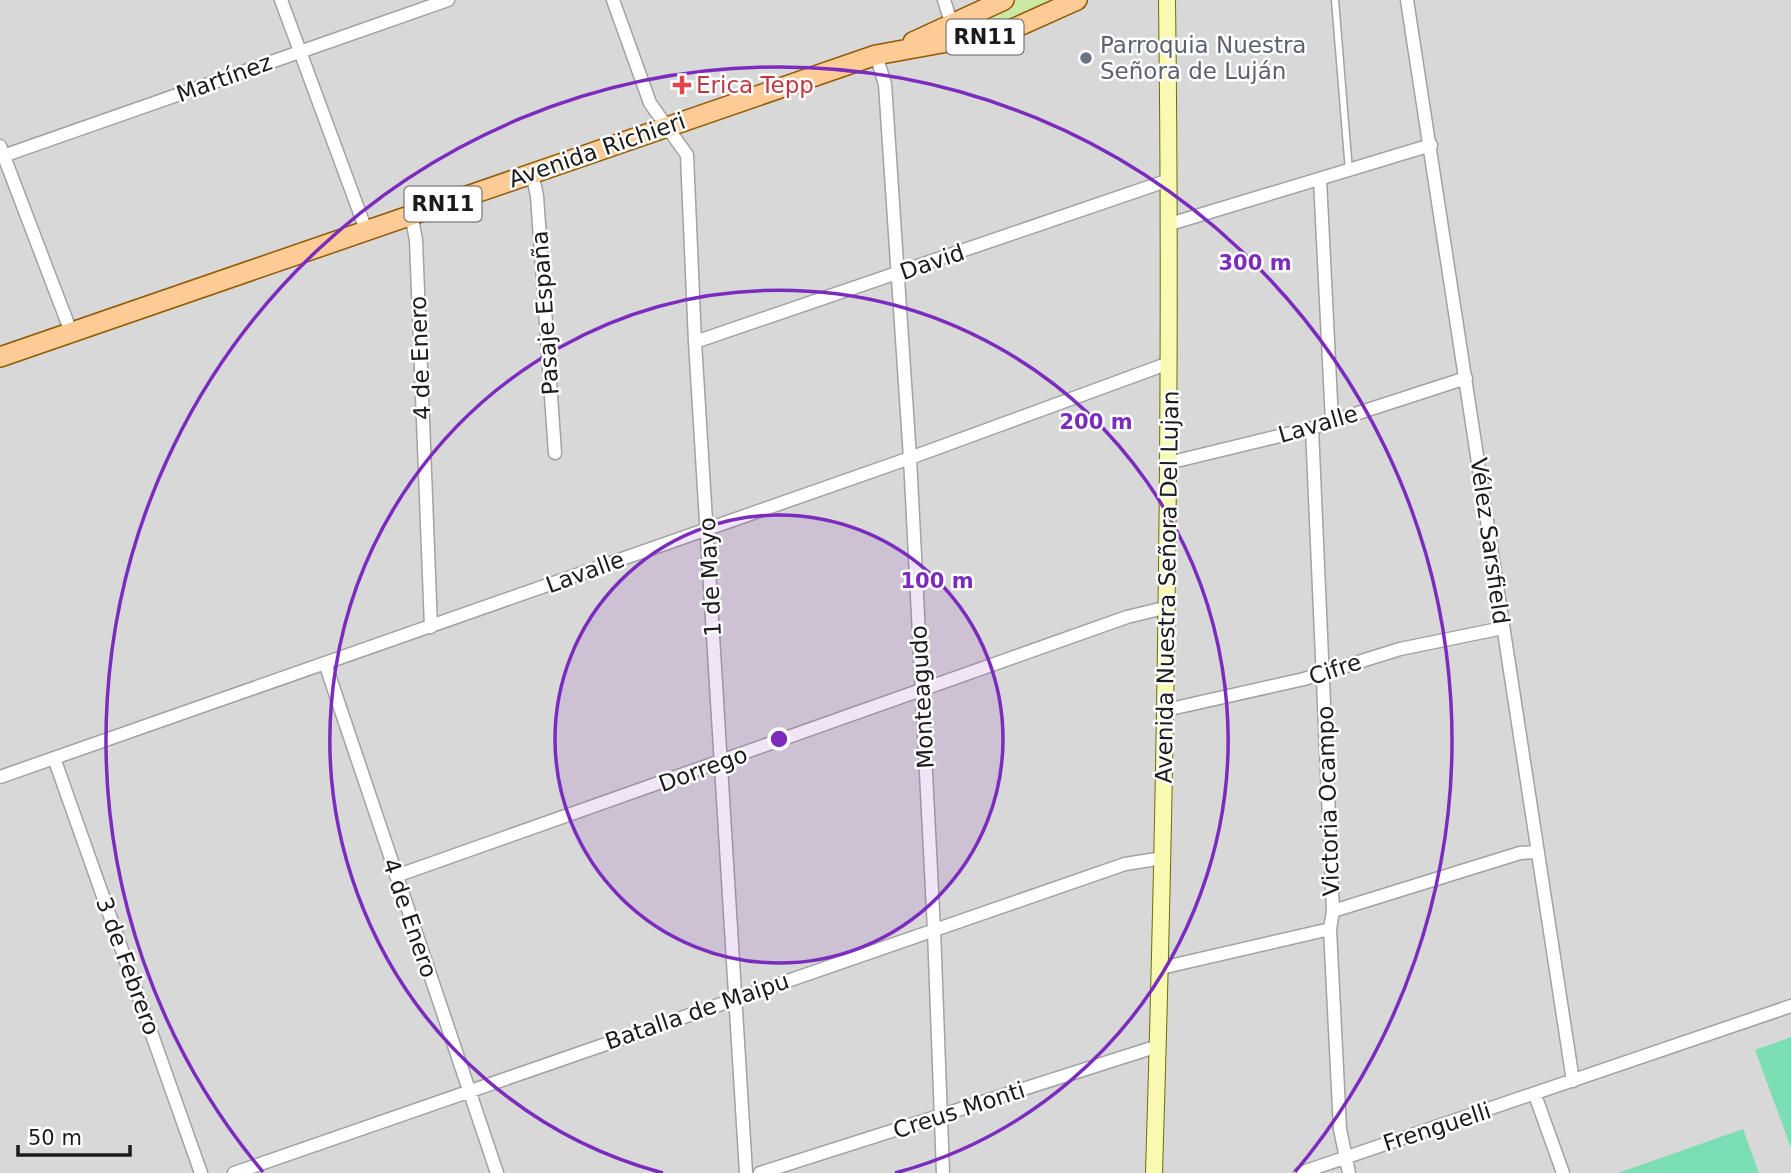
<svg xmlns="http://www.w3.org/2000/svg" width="1791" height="1173" font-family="'DejaVu Sans',sans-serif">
  <rect width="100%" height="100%" fill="#ede8e0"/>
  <path fill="#d9d8d8" d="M 0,0 L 1791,0 L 1791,1173 L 0,1173 Z"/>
  <path fill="#c9e9a4" d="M 1017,0 L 1062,0 L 1003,26 L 956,30 Z"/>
  <path fill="#7cdeb3" d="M 1791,1037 L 1791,1148 L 1755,1050 Z
    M 1743,1129 L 1759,1173 L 1618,1173 Z"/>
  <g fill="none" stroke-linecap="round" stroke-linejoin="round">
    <defs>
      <path id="lane" d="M 1335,0 L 1349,171"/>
      <path id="street" d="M 281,0 L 366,230
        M 613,0 L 650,103 L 687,155 L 695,342 L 746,1173
        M 944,0 L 952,25
        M 1407,0 L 1573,1081
        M 876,55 L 885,84 L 910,458 L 934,930 L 943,1173
        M 0,146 L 71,332
        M 0,157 L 448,0
        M 532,173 L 537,196 L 555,453
        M 1320,179 L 1332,422
        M 411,214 L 416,240 L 431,627
        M 1170,224 L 1431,145
        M 695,342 L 1169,180
        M 1312,428 L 1333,911 L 1330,929 L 1340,1129 L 1349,1173
        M 1168,463 L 1312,428 L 1466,378
        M 325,663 L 497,1173
        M 1166,710 L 1304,679 L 1400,649 L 1503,628
        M 54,758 L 201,1173
        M 0,777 L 910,458 L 1169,363
        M 396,876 L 1127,617 L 1168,607
        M 1333,911 L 1520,853 L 1536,852
        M 1161,968 L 1330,929
        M 1535,1095 L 1563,1173
        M 234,1173 L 1125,864 L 1163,858
        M 760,1173 L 1158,1046
        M 1300,1173 L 1791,1006"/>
      <path id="secondary" d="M 1154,1173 C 1166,782 1172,391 1167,0"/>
      <path id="primary" d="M 913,42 L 1004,0
        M 0,357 L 876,55 L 1008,31 L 1077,0"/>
    </defs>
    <use href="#lane" stroke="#a2a2a2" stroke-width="9"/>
    <use href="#street" stroke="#a2a2a2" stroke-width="15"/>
    <use href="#secondary" stroke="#6a7004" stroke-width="18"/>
    <use href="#primary" stroke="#925a00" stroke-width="22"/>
    <use href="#lane" stroke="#fff" stroke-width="6"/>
    <use href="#street" stroke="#fff" stroke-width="12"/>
    <use href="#secondary" stroke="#f9f9b2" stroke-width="16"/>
    <use href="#primary" stroke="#fccb96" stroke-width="19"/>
  </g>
  <circle cx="779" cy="739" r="224" fill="#7b2cbf" fill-opacity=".12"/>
  <g fill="none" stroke="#7b2cbf" stroke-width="3.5">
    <circle cx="779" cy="739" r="224"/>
    <path d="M663 1173A449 449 0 1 1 895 1173"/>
    <path d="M263 1172A673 673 0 1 1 1295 1172"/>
  </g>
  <circle fill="#6b7280" stroke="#fff" stroke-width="2.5" cx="1086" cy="58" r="7"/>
  <path fill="#e0444e" stroke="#fff" stroke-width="2.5" d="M678.5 74.5h7v7h7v7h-7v7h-7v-7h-7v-7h7z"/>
  <g text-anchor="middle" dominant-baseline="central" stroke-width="5" stroke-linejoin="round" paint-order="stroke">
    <g fill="#fff" stroke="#5f5f5f" stroke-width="2">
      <rect x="946.5" y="19.5" width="77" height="35" rx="5"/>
      <rect x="404.5" y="186.5" width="77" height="35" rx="5"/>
    </g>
    <g font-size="21" font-weight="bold" fill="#1b1b1b">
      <text x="985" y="37">RN11</text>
      <text x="443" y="204">RN11</text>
    </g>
    <g font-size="23" fill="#5b616d" stroke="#fff" text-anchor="start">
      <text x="1100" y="45">Parroquia Nuestra<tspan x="1100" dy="26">Señora de Luján</tspan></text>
    </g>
    <g font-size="23" fill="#1b1b1b" stroke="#fff">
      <text transform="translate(224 78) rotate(-20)">Martínez</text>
      <text transform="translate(597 150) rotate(-19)">Avenida Richieri</text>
      <text transform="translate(932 262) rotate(-19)">David</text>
      <text transform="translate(545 313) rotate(-94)">Pasaje España</text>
      <text transform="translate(420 358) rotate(-92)">4 de Enero</text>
      <text transform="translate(1318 424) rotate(-16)">Lavalle</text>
      <text transform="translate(1490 541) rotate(82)">Vélez Sarsfield</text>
      <text transform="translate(585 572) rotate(-20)">Lavalle</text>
      <text transform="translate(710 577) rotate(-93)">1 de Mayo</text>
      <text transform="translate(1167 587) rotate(-89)">Avenida Nuestra Señora Del Lujan</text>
      <text transform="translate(1335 669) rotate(-18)">Cifre</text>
      <text transform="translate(922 697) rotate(-93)">Monteagudo</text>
      <text transform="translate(703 769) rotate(-20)">Dorrego</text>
      <text transform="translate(1328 801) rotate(-92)">Victoria Ocampo</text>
      <text transform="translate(410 918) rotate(71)">4 de Enero</text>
      <text transform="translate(128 966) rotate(70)">3 de Febrero</text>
      <text transform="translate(697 1011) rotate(-19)">Batalla de Maipu</text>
      <text transform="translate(959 1110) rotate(-18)">Creus Monti</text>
      <text transform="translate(1437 1127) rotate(-18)">Frenguelli</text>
    </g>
    <g font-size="23" fill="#be3a42" stroke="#fff" text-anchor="start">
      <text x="696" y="85">Erica Tepp</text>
    </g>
  </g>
  <circle cx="779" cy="739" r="10" fill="#7b2cbf" stroke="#fff" stroke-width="3.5"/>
  <g font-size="21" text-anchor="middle" font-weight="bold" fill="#7b2cbf" stroke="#fff" stroke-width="5" stroke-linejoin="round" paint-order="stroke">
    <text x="1255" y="270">300 m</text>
    <text x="1096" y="429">200 m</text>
    <text x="937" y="588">100 m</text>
  </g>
  <path d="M18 1145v10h112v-10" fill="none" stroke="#1b1b1b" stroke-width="3.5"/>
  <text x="28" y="1145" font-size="21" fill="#1b1b1b" stroke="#ffffff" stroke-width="5" paint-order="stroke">50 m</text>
</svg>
